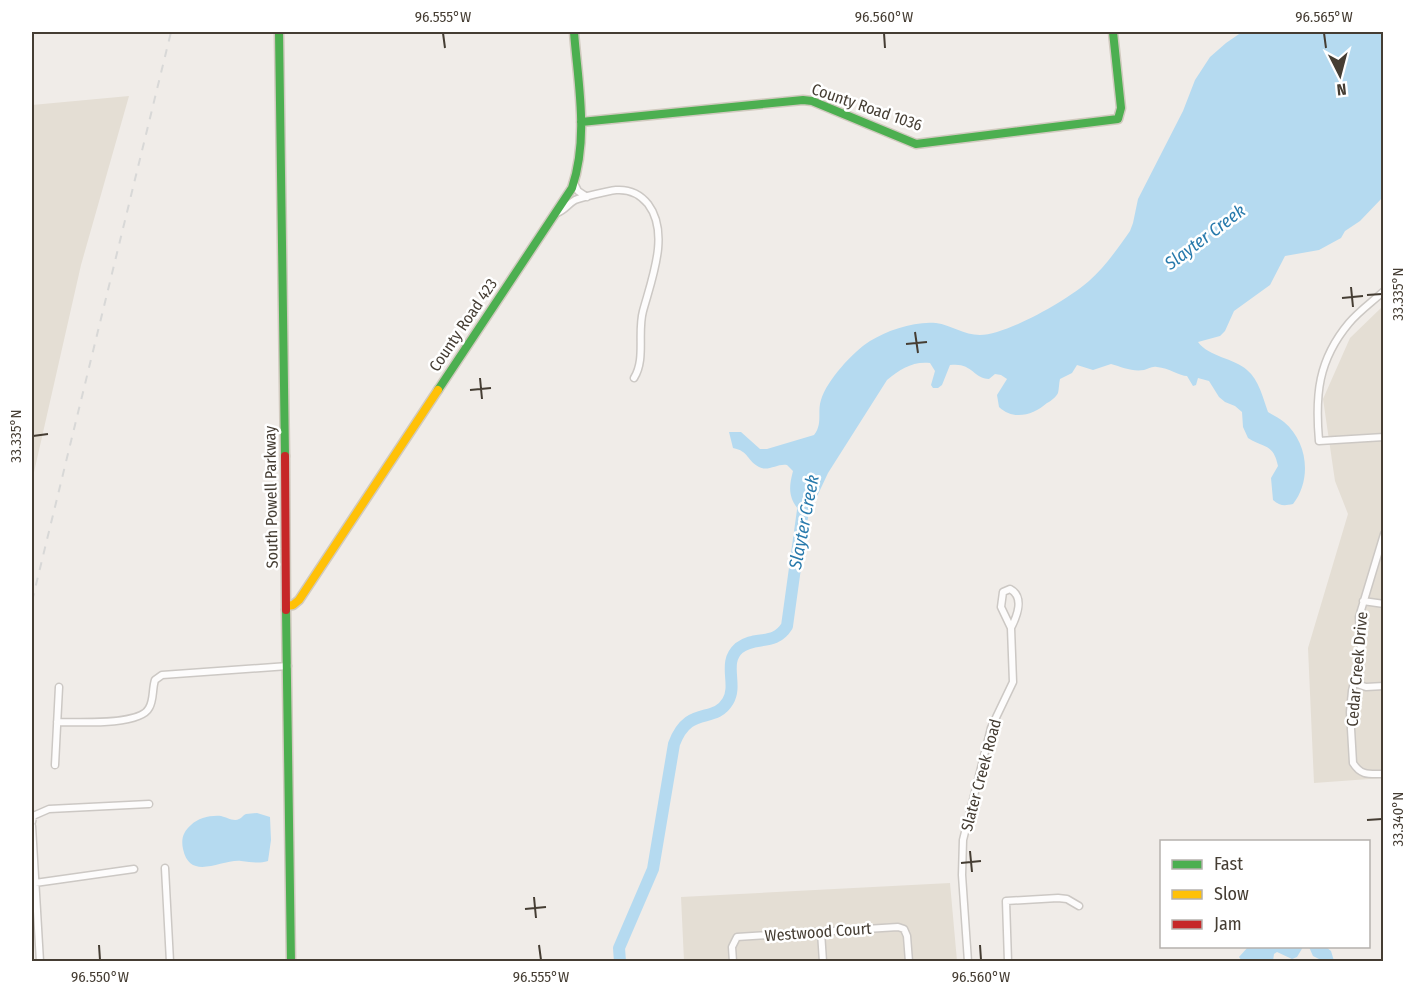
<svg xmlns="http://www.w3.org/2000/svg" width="1415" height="993" font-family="'Fira Sans Condensed',sans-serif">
  <rect width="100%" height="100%" fill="#f0ece8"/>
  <path fill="#e4ded4" d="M 129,96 L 81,265 L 32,481 L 32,105 Z
    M 1383,306 L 1383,778 L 1314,783 L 1308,648 L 1348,514 L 1335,481 L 1323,399 L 1350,338 Z
    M 950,883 L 957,961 L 684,961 L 681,897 Z"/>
  <path fill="#b5daf0" d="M 1242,32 L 1383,32 L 1383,197 L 1360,221 L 1345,231 L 1341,238 L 1319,250 L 1285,256 L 1270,285 L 1234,311 L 1225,331 L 1220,336 L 1198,342 C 1209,357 1234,358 1247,370 C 1259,380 1263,398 1268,412 C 1273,415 1279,418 1284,422 C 1308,442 1312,480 1293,504 C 1284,506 1280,506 1273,500 L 1271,478 L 1278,466 C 1273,443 1265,449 1248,438 L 1243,427 L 1242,412 L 1235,406 L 1225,402 L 1219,397 L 1209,381 L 1198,378 L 1196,385 L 1193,386 L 1187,376 C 1180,376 1169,368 1157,367 C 1151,366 1149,369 1144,370 C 1132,372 1122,367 1111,364 L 1093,370 L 1077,365 L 1072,373 L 1060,379 C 1059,383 1059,389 1058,393 C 1056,397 1051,401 1047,403 C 1033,415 1014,421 999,407 L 997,395 L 1007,379 L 1001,375 L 995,374 L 989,379 C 973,378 972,362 950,365 L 942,385 L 938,388 L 933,388 L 931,385 L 935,371 L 930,363 C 913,361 900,369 887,380 L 828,473 L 813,505 L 809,509 L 798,509 C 788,497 789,486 793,471 L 787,465 C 778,463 768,472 759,467 C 747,461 749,451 733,448 L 729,432 L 741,432 L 760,449 L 767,449 L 814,435 C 823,424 817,412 821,400 C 827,380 853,352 870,341 C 888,330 915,321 936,323 C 951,325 964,335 980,335 C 1007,335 1069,299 1089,281 C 1105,267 1118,248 1130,231 L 1133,223 L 1138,199 L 1183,111 L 1195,80 L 1210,57 L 1226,43 Z
    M 257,813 L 270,817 L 271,840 L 268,861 C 258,864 252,862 241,861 C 221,859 190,882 183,849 C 181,839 183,832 191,825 C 198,818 211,815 221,816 C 226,817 234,822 239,819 C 242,818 243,815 246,814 Z
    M 1248,947 L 1248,946 L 1303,947 L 1297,957 L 1292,959 L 1277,952 L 1274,954 L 1273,961 L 1242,961 L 1239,957 Z
    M 1309,947 L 1326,947 L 1331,951 L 1334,961 L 1323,961 L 1313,956 Z"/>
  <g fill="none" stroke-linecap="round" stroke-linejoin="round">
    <path stroke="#b5daf0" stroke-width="12" d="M 620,962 L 619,948 L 653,869 L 674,744 C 689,704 714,725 728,701 C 738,684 722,663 739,648 C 755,635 774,647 787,626 L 803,510 L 807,495"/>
    <defs>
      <path id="street" d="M 574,183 L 578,191 L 587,197
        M 557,213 C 565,210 568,204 575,200 C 582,197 608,191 616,190 C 630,189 640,194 648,204 C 670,233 652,278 643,311 C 637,333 646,359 634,378
        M 1384,291 C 1372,302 1359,311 1349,323 C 1318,360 1315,395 1319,441 L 1384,437
        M 1384,534 L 1359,617 L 1361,652 L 1352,691 L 1350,712 L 1353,763 C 1361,776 1369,774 1384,774
        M 1363,601 L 1384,604
        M 1354,683 L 1366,687 L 1384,686
        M 57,722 C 76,722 140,726 149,708 C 154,700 152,689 155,680 L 162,675 L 288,666
        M 55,765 L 59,687
        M 32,822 L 33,816 L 49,809 L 149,804
        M 32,826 L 40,962
        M 165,868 L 170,962
        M 35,883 L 134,869
        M 821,932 L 823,962
        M 733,962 L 732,947 L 737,937 L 898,927 L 904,929 L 907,936 L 909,962
        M 968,962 L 962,875 L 963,840 L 991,728 L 1013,682 L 1011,628 L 1001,607 L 1003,592 L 1010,589 C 1025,597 1017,616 1011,628
        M 1008,962 L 1006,901 L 1058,898 L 1067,899 L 1079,906"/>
      <path id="fast" d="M 279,32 L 285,456
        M 581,122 L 803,100 L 812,101 L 916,144 L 1118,119 L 1121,108 L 1113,32
        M 438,390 L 572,188 C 589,137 578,84 574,32
        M 286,610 L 291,962"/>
      <path id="slow" d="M 287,606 L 293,605 L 299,600 L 438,390"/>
      <path id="jam" d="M 285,456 L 286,610"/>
    </defs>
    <use href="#street" stroke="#ccc8c4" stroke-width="9"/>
    <use href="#fast" stroke="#d1cabf" stroke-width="11"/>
    <use href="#slow" stroke="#d1cabf" stroke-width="11"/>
    <use href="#jam" stroke="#d1cabf" stroke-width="11"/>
    <use href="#street" stroke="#fdfcfc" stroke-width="6"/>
    <use href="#fast" stroke="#4caf50" stroke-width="8"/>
    <use href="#slow" stroke="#ffc107" stroke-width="8"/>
    <use href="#jam" stroke="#c62828" stroke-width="8"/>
    <path stroke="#d8d8d7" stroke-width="2" stroke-dasharray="8 8" stroke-linecap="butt" d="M 32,601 L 171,32"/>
  </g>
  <path fill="none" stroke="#453d33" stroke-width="2" d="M 443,33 L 445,48M 884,33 L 885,48M 1324,33 L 1326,48M 1351,287 L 1353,307M 1367,295 L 1382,294M 1342,298 L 1363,296M 915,332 L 918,353M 906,344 L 927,342M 480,378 L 482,399M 470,390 L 491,388M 33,436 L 48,434M 1367,820 L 1382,819M 970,851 L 972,872M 961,863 L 981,861M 534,897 L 536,918M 525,909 L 546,907M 99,945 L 100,960M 539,945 L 541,960M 980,945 L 981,960"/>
  <g text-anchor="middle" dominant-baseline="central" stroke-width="5" stroke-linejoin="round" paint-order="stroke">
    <g font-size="16" fill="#453d33" stroke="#fff">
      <text transform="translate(867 107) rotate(19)">County Road 1036</text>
      <text transform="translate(463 325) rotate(-56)">County Road 423</text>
      <text transform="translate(271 497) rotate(-91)">South Powell Parkway</text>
      <text transform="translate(1357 669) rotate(-85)">Cedar Creek Drive</text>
      <text transform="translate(981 775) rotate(-75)">Slater Creek Road</text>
      <text transform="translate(818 932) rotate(-4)">Westwood Court</text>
    </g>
    <g font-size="18" font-style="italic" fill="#287aac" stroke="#fff">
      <text transform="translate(1205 237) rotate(-37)">Slayter Creek</text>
      <text transform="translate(804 522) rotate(-79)">Slayter Creek</text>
    </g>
  </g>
  <rect width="1415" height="993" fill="none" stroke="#ffffff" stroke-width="66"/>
  <rect x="1160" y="840" width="210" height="108" fill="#ffffff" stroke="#b5b1ad" stroke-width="1.5"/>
  <rect x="1172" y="860" width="30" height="9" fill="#4caf50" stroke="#b5b1ad" stroke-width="1.5"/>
  <text x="1214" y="870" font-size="18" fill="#453d33">Fast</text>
  <rect x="1172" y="890" width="30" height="9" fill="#ffc107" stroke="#b5b1ad" stroke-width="1.5"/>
  <text x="1214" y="900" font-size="18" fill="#453d33">Slow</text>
  <rect x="1172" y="920" width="30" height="9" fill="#c62828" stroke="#b5b1ad" stroke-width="1.5"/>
  <text x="1214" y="930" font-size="18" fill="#453d33">Jam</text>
  <g transform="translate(1340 75) rotate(174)" stroke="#ffffff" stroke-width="4.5" paint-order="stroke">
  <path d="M0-4.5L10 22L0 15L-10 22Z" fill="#453d33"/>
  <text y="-9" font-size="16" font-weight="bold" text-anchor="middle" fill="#453d33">N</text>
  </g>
  <rect x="33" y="33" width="1349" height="927" fill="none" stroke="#453d33" stroke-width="2"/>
  <g font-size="15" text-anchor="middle" fill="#453d33">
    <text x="443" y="22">96.555°W</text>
    <text x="884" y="22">96.560°W</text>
    <text x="1324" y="22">96.565°W</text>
    <text transform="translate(1398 294) rotate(-90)" y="5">33.335°N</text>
    <text transform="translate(16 436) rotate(-90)" y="5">33.335°N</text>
    <text transform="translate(1398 819) rotate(-90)" y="5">33.340°N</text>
    <text x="100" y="982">96.550°W</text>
    <text x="541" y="982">96.555°W</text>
    <text x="981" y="982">96.560°W</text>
  </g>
</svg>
